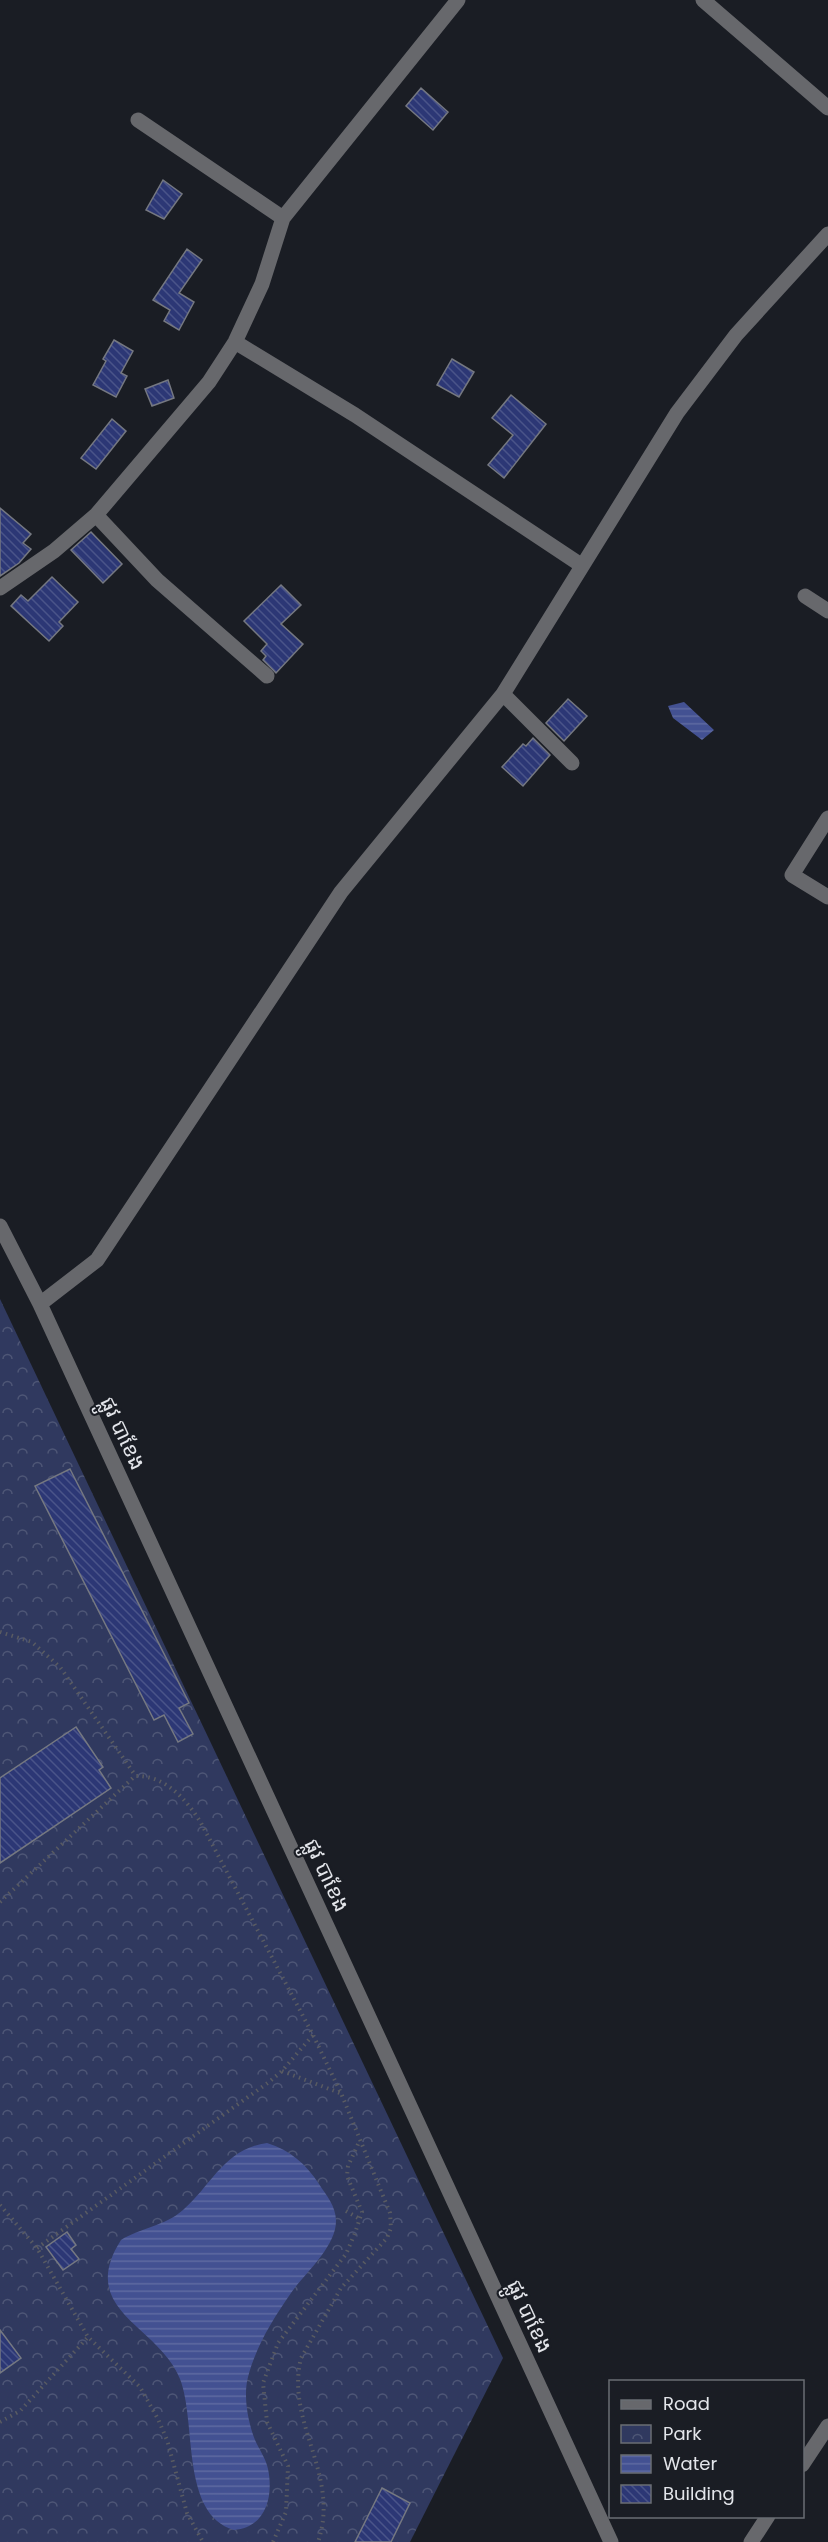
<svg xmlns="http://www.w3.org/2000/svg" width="828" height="2542" font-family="Poppins,'Noto Sans Khmer',sans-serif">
  <defs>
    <pattern id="park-crowns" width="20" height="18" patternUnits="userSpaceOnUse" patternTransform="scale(1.5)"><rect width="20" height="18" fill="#30395f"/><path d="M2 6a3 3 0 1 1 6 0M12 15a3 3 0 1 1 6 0" fill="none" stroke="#4e5676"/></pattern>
    <pattern id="water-rules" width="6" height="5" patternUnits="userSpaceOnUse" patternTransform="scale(1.5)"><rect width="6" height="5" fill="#435192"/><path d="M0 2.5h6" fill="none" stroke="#5e6aa1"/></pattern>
    <pattern id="building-back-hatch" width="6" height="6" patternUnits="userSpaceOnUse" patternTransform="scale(1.5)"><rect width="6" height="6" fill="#2c3775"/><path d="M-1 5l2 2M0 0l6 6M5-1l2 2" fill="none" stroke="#4a5489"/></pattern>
  </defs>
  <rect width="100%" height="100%" fill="#1a1d24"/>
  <path fill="url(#park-crowns)" d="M 0,1299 L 503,2358 L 410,2542 L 0,2542 Z"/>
  <path fill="url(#water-rules)" d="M 684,702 L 714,730 L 702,740 L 673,718 L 668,706 Z
    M 267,2143 C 290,2150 306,2164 319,2184 C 326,2195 336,2206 336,2221 C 336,2247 305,2273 291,2293 C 273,2319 256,2346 248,2377 C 243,2396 248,2422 255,2440 C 259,2449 266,2459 268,2469 C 274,2497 265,2528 234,2530 C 180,2514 197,2423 180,2379 C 159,2325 76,2311 121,2240 C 140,2228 165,2226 183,2210 C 212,2185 224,2149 267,2143 Z"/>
  <path fill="url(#building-back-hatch)" stroke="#757881" stroke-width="1.5" d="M 421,88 L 448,112 L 433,130 L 406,106 Z
    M 163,180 L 182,194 L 164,219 L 146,210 Z
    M 187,249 L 202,260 L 179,293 L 194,302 L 179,330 L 164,321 L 170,310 L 153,300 Z
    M 114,340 L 133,351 L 121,373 L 127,376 L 116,397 L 93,385 L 106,361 L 103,359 Z
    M 452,359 L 474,372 L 459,397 L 437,385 Z
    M 168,380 L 174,398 L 152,406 L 145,389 Z
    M 511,395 L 546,424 L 504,478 L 488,465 L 513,435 L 492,418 Z
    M 112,419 L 126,431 L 96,469 L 81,458 Z
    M 0,508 L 31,534 L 23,543 L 31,549 L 19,563 L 0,576 Z
    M 91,532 L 122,564 L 103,583 L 71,550 Z
    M 52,577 L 78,602 L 59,622 L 63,626 L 49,641 L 11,606 L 21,595 L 28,601 Z
    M 281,585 L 301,605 L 281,624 L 303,644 L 276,673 L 263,660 L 266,656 L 261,651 L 267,644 L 244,621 Z
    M 568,699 L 587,716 L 564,741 L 546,723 Z
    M 533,738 L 550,755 L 523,786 L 502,767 L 523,744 L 526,746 Z
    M 70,1469 L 189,1703 L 179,1708 L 193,1734 L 178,1742 L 164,1715 L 154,1720 L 35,1486 Z
    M 76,1727 L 103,1767 L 99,1770 L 111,1788 L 0,1863 L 0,1778 Z
    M 67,2232 L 76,2245 L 71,2249 L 79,2259 L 63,2270 L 46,2247 Z
    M 0,2330 L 21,2358 L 0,2373 Z
    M 382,2488 L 410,2503 L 391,2542 L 355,2542 Z"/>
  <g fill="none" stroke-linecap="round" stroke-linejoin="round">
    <path stroke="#595b62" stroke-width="4" stroke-dasharray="1.5 4.5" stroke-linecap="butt" d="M 0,1632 L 32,1642 L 60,1667 L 135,1775
      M 0,1902 L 135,1776 C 165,1775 187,1800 201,1823 L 313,2035 L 341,2093 L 390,2213 L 391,2228 L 387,2238 L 341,2288 L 301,2358 C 285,2423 341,2475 318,2542
      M 282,2071 L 340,2093
      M 0,2205 L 37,2248 L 88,2337
      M 346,2211 L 360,2219
      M 37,2248 L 269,2082 L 282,2071 L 313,2035
      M 0,2422 L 20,2411 L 88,2337 L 140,2387 L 158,2419 L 167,2440 L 187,2513 L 203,2542
      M 273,2542 L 286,2512 L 288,2466 L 267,2422 L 263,2383 L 278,2343 L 346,2254 L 355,2233 L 362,2212 L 347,2176 L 348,2166 L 359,2142"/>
    <path stroke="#67686c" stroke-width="15" d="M 703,0 L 828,108
      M 138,120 L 283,218
      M 235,342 L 355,415 L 581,565
      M 96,515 L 157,580 L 267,676
      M 0,588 L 54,551 L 96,515 L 209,382 L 235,342 L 262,284 L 283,218 L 458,0
      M 805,596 L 828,611
      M 503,694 L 572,763
      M 828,818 L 792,875 L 828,897
      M 0,1226 L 40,1304 L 611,2542
      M 40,1304 L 97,1260 L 341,892 L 503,694 L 677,413 L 736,335 L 828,234
      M 802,2465 L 828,2426
      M 751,2542 L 768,2516"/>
  </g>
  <g text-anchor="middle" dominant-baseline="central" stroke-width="4.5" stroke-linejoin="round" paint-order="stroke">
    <g font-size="21" fill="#e3e5ea" stroke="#1a1d24">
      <text transform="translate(123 1433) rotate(65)">ផ្លូវ បាខែង</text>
      <text transform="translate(327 1875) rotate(65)">ផ្លូវ បាខែង</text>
      <text transform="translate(530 2316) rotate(65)">ផ្លូវ បាខែង</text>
    </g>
  </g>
  <rect x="609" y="2380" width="195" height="138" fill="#1a1d24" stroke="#6a6d73" stroke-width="1.5"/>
  <rect x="621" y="2400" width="30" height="9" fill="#67686c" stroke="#6a6d73" stroke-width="1.5"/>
  <text x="663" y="2410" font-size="18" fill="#e3e5ea">Road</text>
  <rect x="621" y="2425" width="30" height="18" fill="url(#park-crowns)" stroke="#6a6d73" stroke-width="1.5"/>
  <text x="663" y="2440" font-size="18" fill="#e3e5ea">Park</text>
  <rect x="621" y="2455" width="30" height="18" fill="url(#water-rules)" stroke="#6a6d73" stroke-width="1.5"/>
  <text x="663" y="2470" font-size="18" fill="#e3e5ea">Water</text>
  <rect x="621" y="2485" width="30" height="18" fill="url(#building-back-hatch)" stroke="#6a6d73" stroke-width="1.5"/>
  <text x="663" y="2500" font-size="18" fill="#e3e5ea">Building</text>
</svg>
